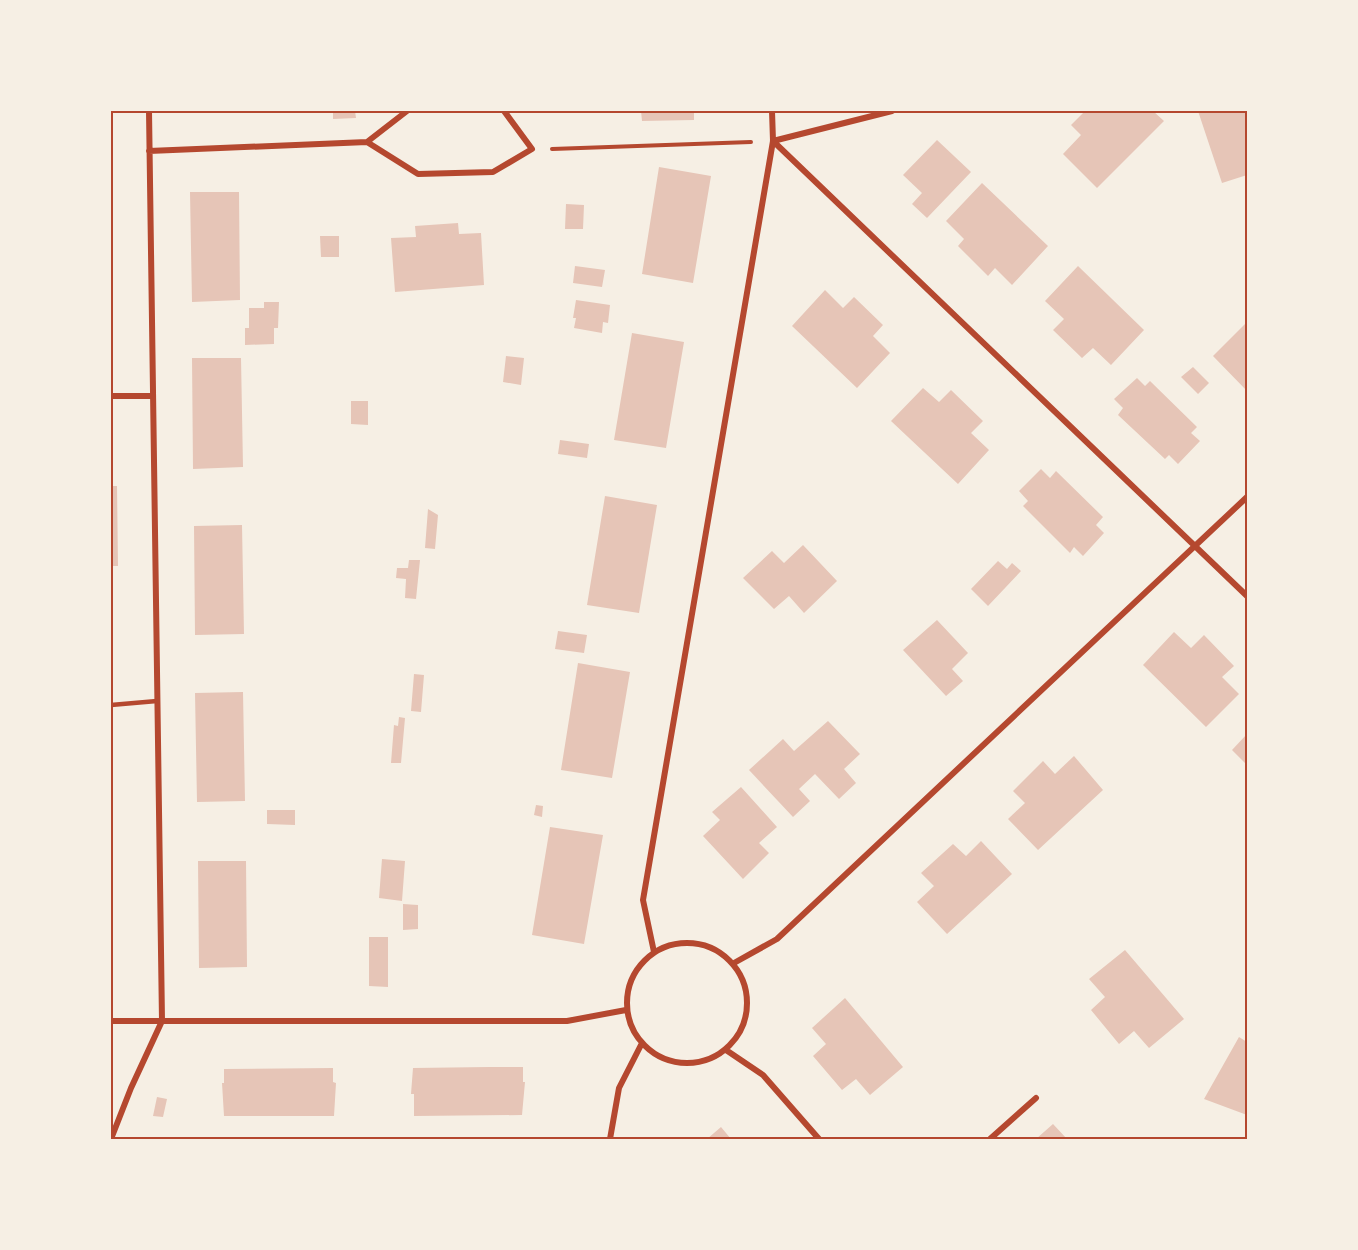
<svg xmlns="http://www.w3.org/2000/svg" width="1358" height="1250" font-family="'PT Serif',serif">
  <rect width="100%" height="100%" fill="#f6efe4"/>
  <path fill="#e6c5b7" d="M 333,111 L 355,111 L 356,118 L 333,119 Z
    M 641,111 L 694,111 L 694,120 L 642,121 Z
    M 1085,111 L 1153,111 L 1164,121 L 1097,188 L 1063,154 L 1081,135 L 1071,125 Z
    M 1198,111 L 1247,111 L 1247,175 L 1222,183 Z
    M 937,140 L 971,172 L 927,218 L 912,204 L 922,193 L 903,175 Z
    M 659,167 L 711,176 L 693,283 L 642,274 Z
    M 982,183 L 1048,246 L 1012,285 L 995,268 L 988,276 L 958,246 L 964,239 L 946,221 Z
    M 190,192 L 239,192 L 240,300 L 192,302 Z
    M 566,204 L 584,205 L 583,229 L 565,229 Z
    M 458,223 L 459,234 L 481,233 L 484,285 L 395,292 L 391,238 L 416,237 L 415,226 Z
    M 320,236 L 339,236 L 339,257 L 321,257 Z
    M 575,266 L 605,270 L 602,287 L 573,283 Z
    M 1078,266 L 1144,330 L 1111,365 L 1093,348 L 1082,358 L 1053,330 L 1064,319 L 1045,301 Z
    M 825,290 L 843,308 L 854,297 L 883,325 L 873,336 L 890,353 L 857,388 L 792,326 Z
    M 576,300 L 610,305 L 608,323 L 603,322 L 602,333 L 574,328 L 576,318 L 573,318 Z
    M 264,302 L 279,302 L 278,328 L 274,328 L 274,344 L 245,345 L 245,328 L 249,328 L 249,308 L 264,308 Z
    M 1246,323 L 1247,325 L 1247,391 L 1213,356 Z
    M 632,333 L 684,342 L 666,448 L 614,440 Z
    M 506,356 L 524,358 L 521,385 L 503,382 Z
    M 192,358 L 241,358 L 243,467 L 193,469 Z
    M 1193,367 L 1209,383 L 1198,394 L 1181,377 Z
    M 1137,378 L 1145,386 L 1150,381 L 1197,427 L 1191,433 L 1200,441 L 1178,464 L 1169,455 L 1165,459 L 1118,415 L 1123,408 L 1114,399 Z
    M 923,388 L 939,402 L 951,390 L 983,421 L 971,433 L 989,450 L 958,484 L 891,421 Z
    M 351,401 L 368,401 L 368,425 L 351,424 Z
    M 560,440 L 589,444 L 587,458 L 558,454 Z
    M 1041,469 L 1050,478 L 1056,471 L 1103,517 L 1096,525 L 1104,533 L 1083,556 L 1074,547 L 1070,553 L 1023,506 L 1028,501 L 1019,491 Z
    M 111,486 L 117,486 L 118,566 L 111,566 Z
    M 605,496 L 657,505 L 639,613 L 587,605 Z
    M 428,509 L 438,515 L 435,549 L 425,548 Z
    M 242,525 L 244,634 L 195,635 L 194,526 Z
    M 803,545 L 837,581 L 804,613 L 789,596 L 774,609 L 743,578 L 772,551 L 784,563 Z
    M 409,560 L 420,560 L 416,599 L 405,598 L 406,579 L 396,578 L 397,568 L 408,568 Z
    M 998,561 L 1007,569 L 1012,563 L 1021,571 L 988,606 L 971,589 Z
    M 937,620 L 968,653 L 952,669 L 963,681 L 946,696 L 903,650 Z
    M 558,631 L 587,635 L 584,653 L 555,649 Z
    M 1174,632 L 1191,648 L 1204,635 L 1234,666 L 1222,677 L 1239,694 L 1206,727 L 1143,665 Z
    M 578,663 L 630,672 L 612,778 L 561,770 Z
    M 414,674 L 424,675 L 421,712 L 411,711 Z
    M 243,692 L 245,801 L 197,802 L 195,693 Z
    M 399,717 L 405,718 L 401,763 L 391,763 L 394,725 L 398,726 Z
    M 828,721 L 860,754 L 844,769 L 856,783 L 839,799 L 815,774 L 799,789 L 810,801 L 793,817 L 749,770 L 783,739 L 794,751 Z
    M 1247,734 L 1247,765 L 1232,750 Z
    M 1074,756 L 1103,790 L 1038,850 L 1008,819 L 1025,803 L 1013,791 L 1043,761 L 1055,774 Z
    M 741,787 L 777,827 L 759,843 L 769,853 L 743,879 L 703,836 L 720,820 L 712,812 Z
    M 536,805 L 543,806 L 542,817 L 534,815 Z
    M 267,810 L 295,810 L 295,825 L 267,824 Z
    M 550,827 L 603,835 L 584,944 L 532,935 Z
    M 981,841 L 1012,874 L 947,934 L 917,902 L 934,886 L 921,873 L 953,844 L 966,856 Z
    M 382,859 L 405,861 L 402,901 L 379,898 Z
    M 198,861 L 246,861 L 247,967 L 199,968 Z
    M 403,904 L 418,905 L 418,929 L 403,930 Z
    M 369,937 L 388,937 L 388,987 L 369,986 Z
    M 1125,950 L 1184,1019 L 1149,1048 L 1134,1031 L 1119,1044 L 1091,1010 L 1105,997 L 1089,979 Z
    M 845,998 L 903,1067 L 870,1095 L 856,1079 L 842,1090 L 813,1056 L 826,1044 L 812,1028 Z
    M 1239,1037 L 1247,1042 L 1247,1115 L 1204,1099 Z
    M 489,1067 L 523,1067 L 523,1082 L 525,1082 L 522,1115 L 414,1116 L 414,1094 L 411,1094 L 413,1068 Z
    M 333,1068 L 333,1082 L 336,1083 L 334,1116 L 224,1116 L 222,1083 L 224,1083 L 224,1069 Z
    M 157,1097 L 167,1099 L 163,1117 L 153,1116 Z
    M 1053,1124 L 1067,1139 L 1036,1139 Z
    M 721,1127 L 731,1139 L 707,1139 Z"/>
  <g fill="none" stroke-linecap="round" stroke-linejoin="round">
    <path stroke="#b5482f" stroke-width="4" d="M 552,149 L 751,142"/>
    <path stroke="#b5482f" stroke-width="4.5" d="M 111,705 L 157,701"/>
    <path stroke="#b5482f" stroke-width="6" d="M 773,141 L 1247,596
      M 773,141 L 892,111
      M 367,142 L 407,111
      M 149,151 L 367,142 L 418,174 L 493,172 L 532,149 L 504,111
      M 111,396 L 153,396
      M627 1003a60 60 0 1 1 120 0a60 60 0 1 1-120 0Z
      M 654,952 L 643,900 L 773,141 L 772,111
      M 734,963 L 777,939 L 1247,497
      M 111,1021 L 567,1021 L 626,1010
      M 726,1050 L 763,1075 L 819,1139
      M 111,1139 L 131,1088 L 162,1021 L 149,111
      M 610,1139 L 619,1088 L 642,1043
      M 990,1139 L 1036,1098"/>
  </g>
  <rect width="1358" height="1250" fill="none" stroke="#f6efe4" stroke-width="225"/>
  <rect x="112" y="112" width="1134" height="1026" fill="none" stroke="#b5482f" stroke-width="2"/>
</svg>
